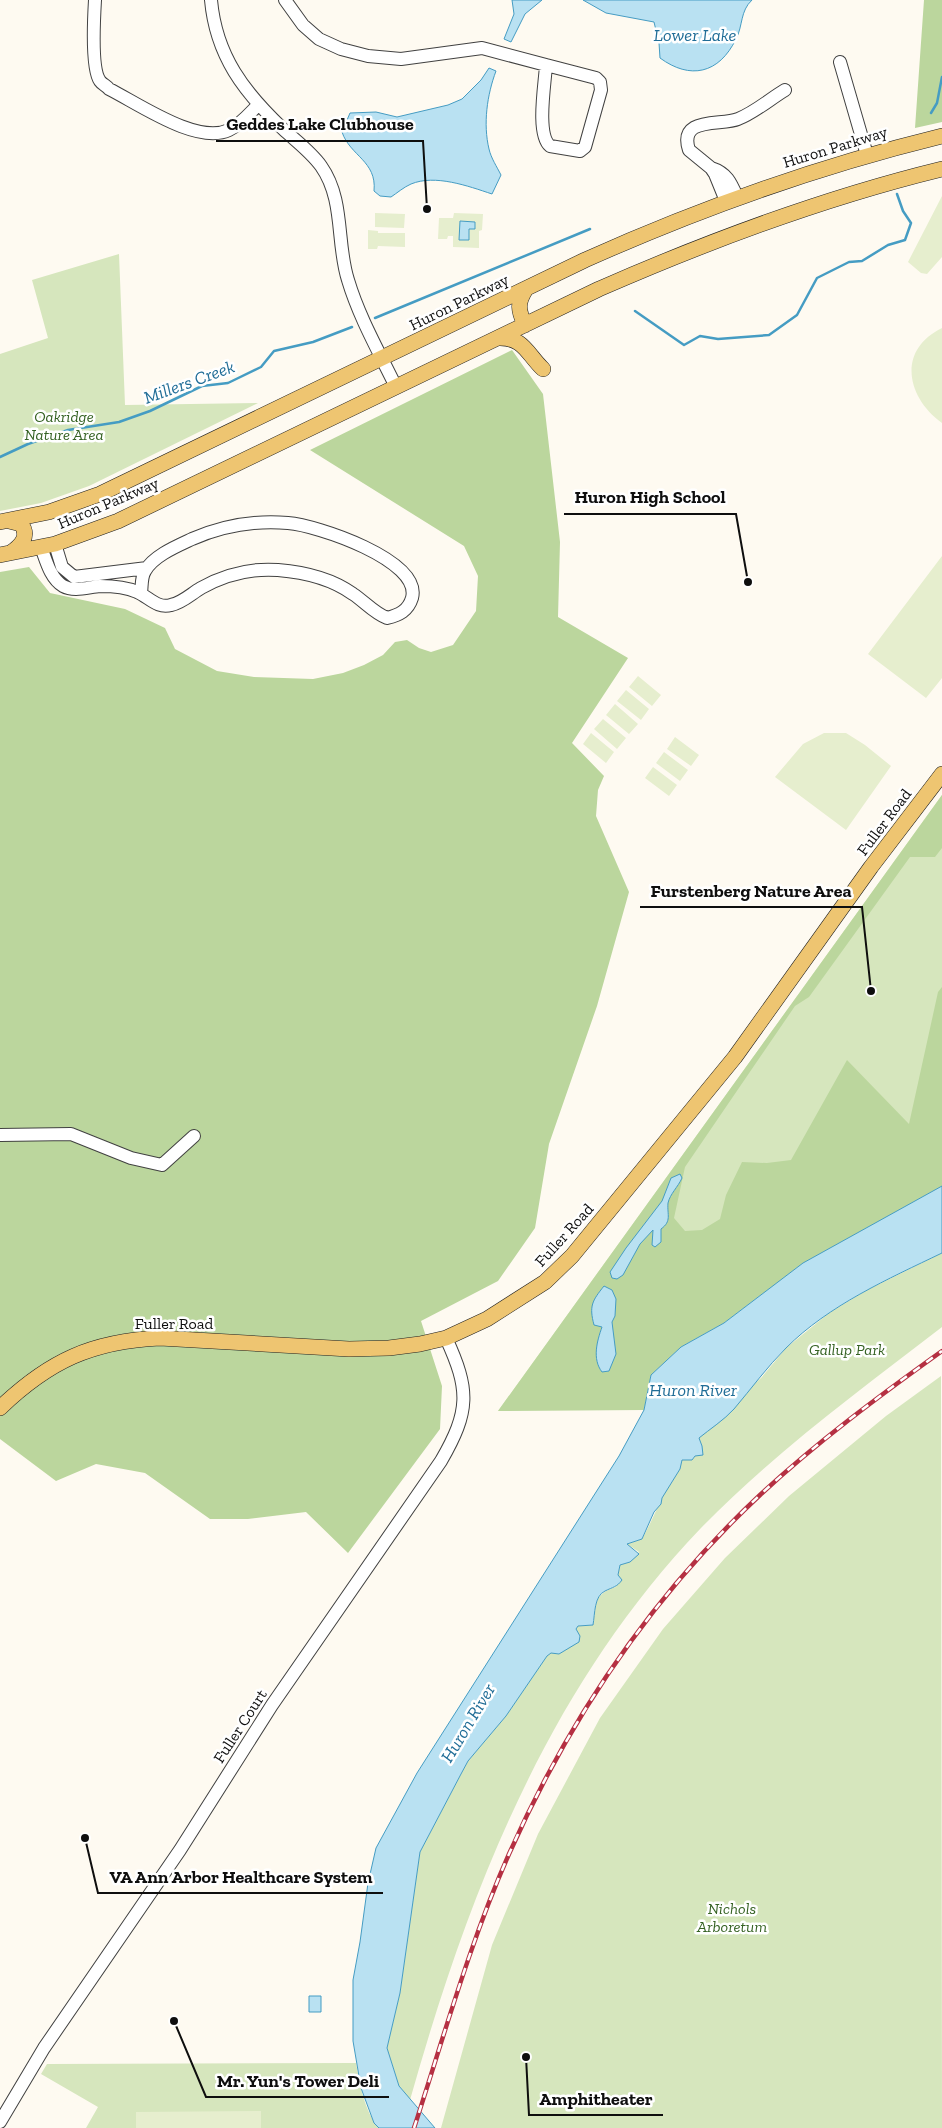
<svg xmlns="http://www.w3.org/2000/svg" width="942" height="2128" font-family="'Zilla Slab',serif">
  <rect width="100%" height="100%" fill="#fefaf1"/>
  <path fill="#d6e6bd" d="M 119,254 L 125,405 L 258,403 L 89,486 L 41,503 L 0,511 L 0,354 L 48,338 L 32,280 Z
    M 942,795 L 942,1186 L 761,1296 L 724,1323 L 498,1411 Z
    M 942,1253 L 942,1327 C 859,1391 774,1453 701,1528 C 548,1688 469,1891 410,2100 L 399,2086 L 387,2048 L 400,1993 L 420,1852 L 468,1761 L 506,1716 L 547,1656 L 551,1652 L 559,1654 L 574,1644 L 580,1636 L 576,1629 L 578,1626 L 593,1625 C 597,1604 593,1594 616,1587 L 620,1565 L 630,1562 L 639,1552 L 627,1544 L 642,1539 C 650,1525 656,1510 663,1496 C 670,1484 679,1474 682,1460 L 692,1460 L 702,1446 L 698,1438 L 733,1409 L 746,1391 L 761,1378 L 786,1348 L 829,1313 L 867,1290 Z
    M 941,1376 L 942,2128 L 441,2128 L 492,1945 L 538,1834 L 600,1718 L 663,1629 L 725,1558 L 789,1496 L 886,1416 Z
    M 356,2063 C 360,2084 364,2111 379,2128 L 86,2128 L 98,2107 L 41,2074 L 47,2064 Z"/>
  <path fill="#bbd69d" d="M 924,0 L 942,0 L 942,122 L 915,128 Z
    M 512,350 L 543,394 L 560,542 L 558,617 L 628,658 L 572,743 L 604,776 L 598,790 L 596,816 L 629,892 L 597,1006 L 549,1144 L 535,1228 L 498,1281 L 421,1321 L 442,1386 L 440,1429 L 348,1553 L 306,1512 L 248,1519 L 210,1519 L 145,1473 L 96,1464 L 56,1481 L 0,1439 L 0,572 L 29,567 L 50,593 L 125,609 L 165,628 L 175,649 L 217,671 L 254,677 L 313,679 L 343,673 L 364,665 L 383,655 L 395,642 L 407,640 L 419,648 L 431,652 L 453,645 L 476,611 L 478,576 L 464,546 L 310,450 Z
    M 942,795 L 942,848 L 935,857 L 910,857 L 809,997 L 795,1006 L 685,1167 L 674,1218 L 685,1231 L 702,1230 L 720,1219 L 726,1195 L 742,1162 L 767,1163 L 791,1160 L 847,1060 L 909,1124 L 938,992 L 942,987 L 942,1187 L 803,1263 L 724,1323 L 681,1347 L 651,1375 L 644,1410 L 498,1411 Z"/>
  <path fill="#e6eece" d="M 942,196 L 942,257 L 927,274 L 921,273 L 908,262 Z
    M 375,213 L 405,214 L 404,228 L 375,227 Z
    M 454,213 L 483,214 L 482,230 L 479,231 L 479,248 L 453,247 L 453,236 L 448,236 L 447,239 L 438,239 L 439,218 L 453,218 Z
    M 368,230 L 378,231 L 378,233 L 405,233 L 405,247 L 378,246 L 377,249 L 368,249 Z
    M 942,328 L 942,423 C 906,397 897,350 942,328 Z
    M 942,556 L 942,678 L 926,698 L 868,654 Z
    M 638,676 L 661,695 L 652,706 L 629,687 Z
    M 626,690 L 649,709 L 641,720 L 617,701 Z
    M 615,704 L 638,724 L 629,734 L 606,715 Z
    M 603,719 L 626,738 L 617,749 L 594,729 Z
    M 591,733 L 614,752 L 606,763 L 583,744 Z
    M 824,733 L 846,733 L 865,745 L 891,766 L 846,830 L 775,777 L 803,744 Z
    M 675,737 L 699,755 L 691,766 L 667,749 Z
    M 664,752 L 688,770 L 680,781 L 656,763 Z
    M 653,767 L 677,785 L 669,796 L 645,778 Z
    M 261,2111 L 261,2128 L 136,2128 L 136,2112 Z"/>
  <path fill="#b9e1f2" stroke="#459cc3" d="M 512,0 L 542,0 L 525,14 L 511,42 L 504,39 L 514,14 Z
    M 583,0 L 752,0 C 740,11 743,26 736,39 C 719,74 690,80 660,58 L 659,43 L 654,22 L 606,13 Z
    M 489,68 L 496,71 C 487,95 483,124 489,149 C 491,158 497,167 501,175 L 492,194 C 468,186 435,174 411,184 C 404,187 397,193 391,197 L 380,196 L 374,191 C 377,161 350,156 342,132 L 350,113 L 376,112 L 397,117 L 448,105 L 462,99 L 481,80 Z
    M 460,221 L 475,222 L 475,229 L 469,229 L 469,240 L 459,240 Z
    M 680,1174 L 682,1178 C 678,1187 670,1194 668,1203 C 667,1215 672,1221 661,1229 L 661,1242 L 655,1247 L 652,1245 L 653,1230 L 640,1244 L 623,1275 L 617,1279 L 612,1278 L 610,1272 L 626,1248 L 662,1201 L 671,1178 Z
    M 942,1186 L 942,1253 C 888,1279 829,1305 786,1348 C 767,1367 751,1389 734,1409 C 724,1420 710,1429 699,1438 L 702,1446 L 703,1455 L 695,1456 L 692,1460 L 682,1460 L 680,1469 L 662,1498 L 661,1504 L 654,1512 L 642,1539 L 627,1544 L 639,1554 L 630,1562 L 620,1565 L 618,1575 L 622,1580 C 617,1587 613,1587 605,1591 C 594,1596 595,1614 593,1625 L 578,1626 L 576,1629 L 580,1636 L 579,1642 L 559,1654 L 551,1653 L 547,1656 L 506,1716 L 468,1761 L 461,1774 L 420,1852 L 400,1993 L 387,2048 L 399,2086 L 435,2128 L 379,2128 L 374,2123 L 361,2088 L 353,2041 L 353,1980 L 360,1942 L 368,1883 L 376,1848 L 417,1773 L 619,1456 L 644,1410 L 651,1375 L 681,1347 L 724,1323 L 803,1263 Z
    M 604,1286 L 612,1290 L 616,1299 L 615,1316 L 612,1322 L 616,1354 L 609,1371 L 602,1372 C 592,1359 597,1341 602,1327 L 594,1325 C 589,1306 592,1301 604,1286 Z
    M 309,1996 L 321,1996 L 321,2012 L 309,2012 Z"/>
  <g fill="none" stroke-linecap="round" stroke-linejoin="round">
    <path stroke="#459cc3" stroke-width="2.5" d="M 931,113 L 937,103 L 942,77
      M 635,311 L 684,345 L 700,336 L 718,339 L 769,335 L 797,315 L 817,278 L 849,262 L 862,261 L 888,245 L 905,240 L 911,223 L 903,211 L 897,194
      M 375,318 L 590,229
      M 0,457 L 28,444 L 68,430 L 119,422 L 150,411 L 202,386 L 228,383 L 261,367 L 274,351 L 313,342 L 352,327"/>
    <defs>
      <path id="minor" d="M 95,0 C 94,17 91,69 100,81 C 102,84 107,86 109,89 C 139,104 197,145 229,130 C 240,125 250,113 258,105
        M 211,0 C 216,56 244,92 283,129 C 296,141 311,152 321,166 C 345,200 336,243 348,280 C 359,317 379,352 396,387
        M 285,0 L 303,25 L 319,39 L 341,49 L 368,56 L 401,59 L 482,48 L 546,65
        M 840,62 L 867,155
        M 546,65 L 596,78 L 600,82 L 601,90 L 585,147 L 580,151 L 550,146 C 536,134 545,84 546,65 Z
        M 711,168 L 689,150 C 678,116 721,126 738,119 C 754,113 770,99 785,90
        M 726,201 L 715,174 L 711,168 C 727,173 731,183 737,197
        M 55,544 L 62,567 L 74,577 L 147,568
        M 41,547 C 46,560 50,578 63,586 C 74,592 88,587 100,586 C 112,586 126,587 137,592 C 149,597 157,609 171,605 C 182,603 191,594 201,588 C 224,575 251,568 278,570 C 303,572 332,579 353,594 C 365,602 374,613 387,618 C 399,615 408,611 412,598 C 422,560 316,525 288,523 C 254,520 222,526 192,539 C 177,546 153,556 145,571 C 141,577 142,586 141,593
        M 0,1135 L 71,1134 L 131,1158 L 162,1165 L 194,1136
        M 0,2122 L 44,2048 L 180,1850 L 272,1705 L 441,1461 C 470,1411 470,1390 446,1338"/>
      <path id="major" d="M 525,325 C 518,310 517,303 526,289
        M 498,338 C 524,337 527,354 543,369
        M 9,521 L 21,524 C 30,536 21,546 10,553
        M 0,522 L 49,512 L 100,494 L 585,260 C 701,208 819,166 942,136
        M 0,555 L 55,544 L 118,521 L 599,289 C 711,240 823,198 942,169
        M 0,1408 C 49,1361 92,1341 160,1338 L 349,1349 L 389,1348 L 420,1344 L 446,1338 L 487,1319 L 545,1282 L 572,1256 L 735,1057 L 871,867 L 942,774"/>
    </defs>
    <use href="#minor" stroke="#414141" stroke-width="14"/>
    <use href="#major" stroke="#1f1f1f" stroke-width="16"/>
    <use href="#minor" stroke="#fff" stroke-width="12"/>
    <use href="#major" stroke="#eec571" stroke-width="15"/>
    <defs>
      <path id="rail" d="M 414,2128 C 444,2036 470,1942 509,1854 C 569,1719 652,1596 760,1495 C 817,1442 879,1396 942,1351"/>
    </defs>
    <use href="#rail" stroke="#b53042" stroke-width="4.5"/>
    <use href="#rail" stroke="#fff" stroke-width="2.5" stroke-dasharray="8" stroke-linecap="butt"/>
  </g>
  <g text-anchor="middle" dominant-baseline="central" stroke-width="5" stroke-linejoin="round" paint-order="stroke">
    <g font-size="16" fill="#0e0e0e" stroke="#fff">
      <text transform="translate(835 147) rotate(-17)">Huron Parkway</text>
      <text transform="translate(459 302) rotate(-26)">Huron Parkway</text>
      <text transform="translate(108 503) rotate(-23)">Huron Parkway</text>
      <text transform="translate(884 822) rotate(-53)">Fuller Road</text>
      <text transform="translate(564 1235) rotate(-48)">Fuller Road</text>
      <text x="174" y="1323">Fuller Road</text>
      <text transform="translate(240 1726) rotate(-57)">Fuller Court</text>
    </g>
    <g font-size="16" font-style="italic" fill="#356223" stroke="#fff">
      <text x="64" y="416">Oakridge<tspan x="64" dy="18">Nature Area</tspan></text>
      <text x="847" y="1349">Gallup Park</text>
      <text x="732" y="1908">Nichols<tspan x="732" dy="18">Arboretum</tspan></text>
    </g>
    <g font-size="18" font-style="italic" fill="#206d97" stroke="#fff">
      <text x="695" y="35">Lower Lake</text>
      <text transform="translate(189 382) rotate(-20)">Millers Creek</text>
      <text x="693" y="1390">Huron River</text>
      <text transform="translate(468 1723) rotate(-59)">Huron River</text>
    </g>
  </g>
  <path fill="none" stroke="#0e0e0e" stroke-width="2" d="M427 209L423 141H216M748 582L736 514H564M871 991L862 907H640M85 1838L98 1893H383M174 2021L206 2097H389M526 2057L529 2115H663"/>
  <g fill="#0e0e0e" stroke="#fff" stroke-width="2">
    <circle cx="427" cy="209" r="5"/>
    <circle cx="748" cy="582" r="5"/>
    <circle cx="871" cy="991" r="5"/>
    <circle cx="85" cy="1838" r="5"/>
    <circle cx="174" cy="2021" r="5"/>
    <circle cx="526" cy="2057" r="5"/>
  </g>
  <g font-size="18" text-anchor="middle" font-weight="bold" fill="#0e0e0e" stroke="#fff" stroke-width="5" stroke-linejoin="round" paint-order="stroke">
    <text x="320" y="130">Geddes Lake Clubhouse</text>
    <text x="650" y="503">Huron High School</text>
    <text x="751" y="897">Furstenberg Nature Area</text>
    <text x="241" y="1883">VA Ann Arbor Healthcare System</text>
    <text x="298" y="2087">Mr. Yun's Tower Deli</text>
    <text x="596" y="2105">Amphitheater</text>
  </g>
</svg>
